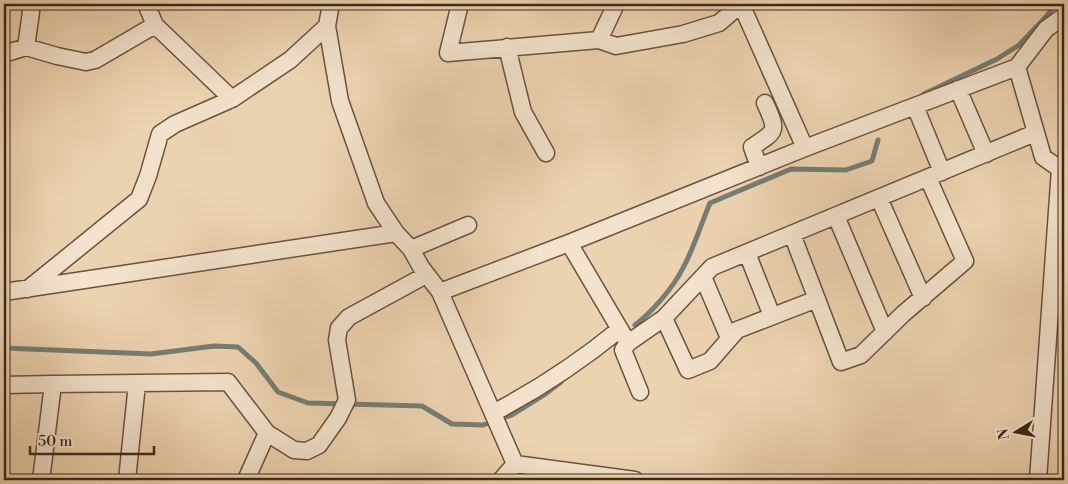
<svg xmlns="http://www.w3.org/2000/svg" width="1068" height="484" font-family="'Libre Bodoni',serif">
  <rect width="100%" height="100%" fill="#ecd3b0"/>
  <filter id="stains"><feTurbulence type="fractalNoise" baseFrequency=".004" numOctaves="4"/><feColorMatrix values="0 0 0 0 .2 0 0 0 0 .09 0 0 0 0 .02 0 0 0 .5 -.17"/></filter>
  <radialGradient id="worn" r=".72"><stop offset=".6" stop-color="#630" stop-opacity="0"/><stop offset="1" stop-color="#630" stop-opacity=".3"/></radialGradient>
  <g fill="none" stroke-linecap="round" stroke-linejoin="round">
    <path stroke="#747e74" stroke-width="5" d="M 924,94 L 997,59 L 1019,45 L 1044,19 L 1056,4
      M 635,325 C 652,312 673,288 683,268 C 694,248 701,224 710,203 L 791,169 L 846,170 L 872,161 L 878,140
      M 4,348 L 151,354 L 214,346 L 238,347 L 256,363 L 278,392 L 308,403 L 422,406 L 452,424 L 483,425 L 512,415 L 544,395 L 561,382"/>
    <defs>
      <path id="street" d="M 146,4 L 155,25
        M 331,4 L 327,26 L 340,101 L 376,203 L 396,233 L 411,249 L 421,267 L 440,292 L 515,464
        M 460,4 L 448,53 L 599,40 L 616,46 L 683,34 L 719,23 L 741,4
        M 741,4 L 805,148
        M 599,40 L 616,4
        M 26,47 L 31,12 L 29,4
        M 507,47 L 523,112 L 546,153
        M 4,54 L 26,47 L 57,56 L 86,62 L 95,60 L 155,25 L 232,99
        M 1017,67 L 1043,157 L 1060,169 L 1064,170
        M 958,89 L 986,154
        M 915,106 L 942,172
        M 759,167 L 752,147 C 777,131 778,131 765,103
        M 879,198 L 923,298
        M 836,216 L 885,332
        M 792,234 L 841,362 L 861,355 L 903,314 L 965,261 L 928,178
        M 569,243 L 628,343 L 664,318 L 712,267 L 1035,133
        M 411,249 L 468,225
        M 747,253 L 772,316
        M 703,277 L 729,338
        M 28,289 L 139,199 L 148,176 L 160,134 L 175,124 L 232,99 L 290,60 L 327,26
        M 4,292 L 396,233
        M 440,292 L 569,243 L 805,148 L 1017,67 L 1046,29 L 1060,19 L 1064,17
        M 664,318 L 688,370 L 710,361 L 737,330 L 817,299
        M 628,343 L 623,350 L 640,392
        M 53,384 L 228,382 L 267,433 L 246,480
        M 4,385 L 53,384 L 41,480
        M 493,413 C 537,390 581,361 620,329
        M 267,433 L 294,450 L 307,451 L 319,445 L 338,418 L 347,400 L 337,340 L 339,328 L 349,317 L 426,275
        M 515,464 L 635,480
        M 127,480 L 137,384
        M 501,480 L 515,464
        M 1038,480 L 1060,169"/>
    </defs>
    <use href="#street" stroke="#685340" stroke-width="19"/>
    <use href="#street" stroke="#f3e2cc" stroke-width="16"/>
  </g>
  <rect width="1068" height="484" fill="none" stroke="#ecd3b0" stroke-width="20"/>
  <rect x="5" y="5" width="1058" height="474" fill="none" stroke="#3c281b" stroke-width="2.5"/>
  <rect x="10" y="10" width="1048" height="464" fill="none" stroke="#3c281b"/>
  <g transform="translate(1016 432) rotate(260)" stroke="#f3e2cc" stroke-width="4" paint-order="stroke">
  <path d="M0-4L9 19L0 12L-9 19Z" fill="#3c281b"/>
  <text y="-8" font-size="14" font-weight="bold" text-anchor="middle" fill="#3c281b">N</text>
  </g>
  <path d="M30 446v8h124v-8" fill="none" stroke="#3c281b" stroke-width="2.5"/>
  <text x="38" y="446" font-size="15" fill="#3c281b" stroke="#f3e2cc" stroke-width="4" paint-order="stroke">50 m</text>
  <rect width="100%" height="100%" filter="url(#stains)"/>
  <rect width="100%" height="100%" fill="url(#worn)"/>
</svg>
